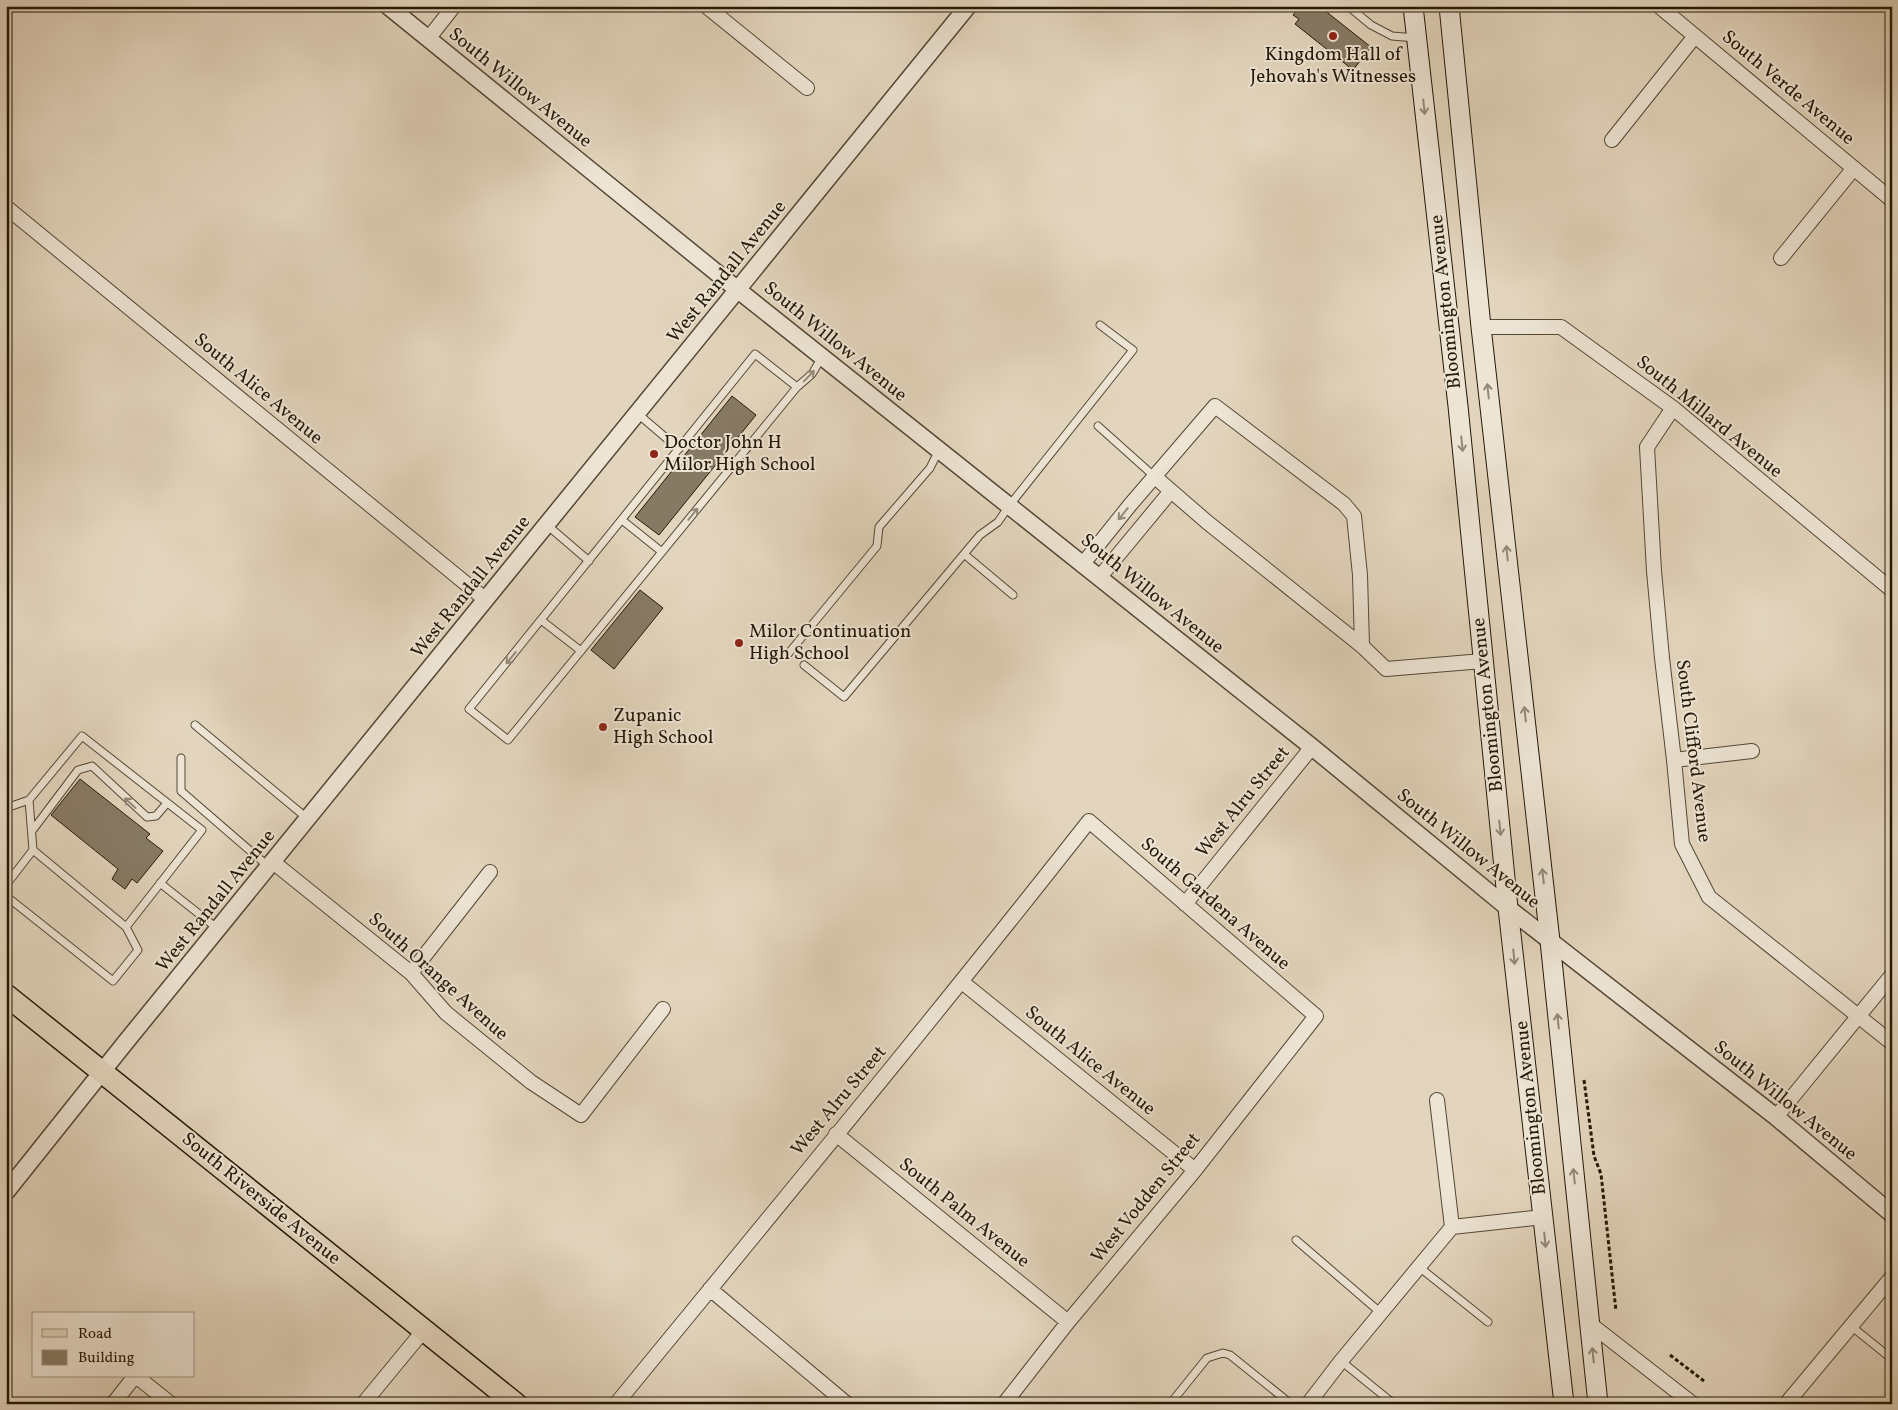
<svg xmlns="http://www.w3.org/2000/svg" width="1898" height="1410" font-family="Vollkorn,serif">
  <rect width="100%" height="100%" fill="#e3d5bd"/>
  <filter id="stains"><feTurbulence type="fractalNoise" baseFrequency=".004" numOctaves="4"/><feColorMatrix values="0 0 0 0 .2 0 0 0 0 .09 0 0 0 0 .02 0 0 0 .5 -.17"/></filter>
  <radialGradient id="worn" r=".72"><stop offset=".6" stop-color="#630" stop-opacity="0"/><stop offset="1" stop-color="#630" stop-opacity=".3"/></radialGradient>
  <path fill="#877a65" stroke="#241806" d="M 1301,6 L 1319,6 L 1371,47 L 1353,70 L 1295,24 L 1299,19 L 1293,15 Z
    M 732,396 L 756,415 L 659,535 L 635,517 Z
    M 640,590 L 663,608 L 614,669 L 591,650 Z
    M 80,779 L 150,834 L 146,838 L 163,851 L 137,883 L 132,879 L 125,889 L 112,879 L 118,869 L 51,815 Z"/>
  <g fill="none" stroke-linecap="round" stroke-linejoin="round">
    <defs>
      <path id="service" d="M 1348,6 L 1371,25 L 1392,36 L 1416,38
        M 797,387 L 755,354 L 469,709 L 508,740 L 797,387 L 812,374 L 822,357
        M 638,414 L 679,449
        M 1098,426 L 1155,477
        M 622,520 L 662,552
        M 547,525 L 589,561
        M 964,554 L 1013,595
        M 541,620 L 581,651
        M 788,654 L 877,546 L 879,527 L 930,468 L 939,450
        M 804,665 L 844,697 L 980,535 L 998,522 L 1009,506 L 1133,350 L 1100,325
        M 195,725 L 308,819
        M 181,758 L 181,791 L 269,867
        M 6,808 L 29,800 L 82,736 L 202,830 L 126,927
        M 32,831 L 78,770 L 92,766 L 147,817 L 156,816 L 167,803
        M 160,883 L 218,929
        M 6,885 L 33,850 L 29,800
        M 6,896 L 113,981 L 138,950 L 126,927 L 33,850
        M 1296,1240 L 1381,1313
        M 1419,1267 L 1488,1322
        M 1851,1326 L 1892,1359
        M 1341,1361 L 1394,1404
        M 1170,1404 L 1207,1358 L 1223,1353 L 1230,1355 L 1291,1404"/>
      <path id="minor" d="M 706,6 L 807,88
        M 1659,6 L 1892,200
        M 428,39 L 454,6
        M 1612,140 L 1695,36
        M 6,207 L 486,600
        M 1781,258 L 1854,168
        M 1481,327 L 1561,327 L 1673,408 L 1892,590
        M 1673,408 L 1647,447 L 1654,571 L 1662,658 L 1674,760 L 1682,844 L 1709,897 L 1892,1043
        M 1155,477 L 1207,522 L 1362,646 L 1386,669 L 1483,661
        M 1082,565 L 1130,505 L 1215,406 L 1344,504 L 1354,516 L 1360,575 L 1362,646
        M 1099,578 L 1171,491
        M 1674,760 L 1752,751
        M 273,862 L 411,973 L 446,1013 L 531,1082 L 581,1115 L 663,1009
        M 1185,904 L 1312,747
        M 411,973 L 490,872
        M 962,982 L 1195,1170
        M 1776,1117 L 1892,975
        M 836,1134 L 1068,1322
        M 1452,1227 L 1543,1217
        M 710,1289 L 847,1404
        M 1589,1323 L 1693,1404
        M 136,1376 L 171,1404
        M 113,1404 L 135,1376
        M 363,1404 L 424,1330
        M 616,1404 C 775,1210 935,1017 1089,821 L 1316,1016 L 1195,1170 L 1068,1322 L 1004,1404
        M 1308,1404 L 1341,1361 L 1452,1227 L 1437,1100
        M 1786,1404 L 1892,1277"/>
      <path id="tertiary" d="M 388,6 L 738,290 L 1312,747 L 1508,908 L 1776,1117 L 1892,1214
        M 6,1192 L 125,1043 L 968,6"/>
      <path id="secondary" d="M 1413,6 L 1458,406 L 1508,908 L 1564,1404
        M 1449,6 L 1481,327 L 1550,941 L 1598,1404"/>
      <path id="primary" d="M 6,995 L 516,1404"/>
    </defs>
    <use href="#service" stroke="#544734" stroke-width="9"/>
    <use href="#minor" stroke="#544734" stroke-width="16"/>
    <use href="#tertiary" stroke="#544734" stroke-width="19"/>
    <use href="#secondary" stroke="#241806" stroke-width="21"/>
    <use href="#primary" stroke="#241806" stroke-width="24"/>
    <path stroke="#241806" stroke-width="3" stroke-dasharray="4 2.5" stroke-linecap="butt" d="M 1584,1080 L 1594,1156 L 1601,1174 L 1616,1311
      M 1670,1355 L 1704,1381"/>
    <use href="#service" stroke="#ede4d4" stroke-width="7"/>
    <use href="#minor" stroke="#ede4d4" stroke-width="14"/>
    <use href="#tertiary" stroke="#ede4d4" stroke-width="16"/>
    <use href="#secondary" stroke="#ede4d4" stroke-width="19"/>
    <use href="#primary" stroke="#e3d5bd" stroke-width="21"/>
  </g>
  <defs><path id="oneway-shaft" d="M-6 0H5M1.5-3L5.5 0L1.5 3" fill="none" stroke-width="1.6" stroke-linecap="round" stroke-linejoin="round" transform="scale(1.25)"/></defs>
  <g stroke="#938877">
    <use href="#oneway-shaft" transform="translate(1424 107) rotate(84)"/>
    <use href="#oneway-shaft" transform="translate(809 376) rotate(-46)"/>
    <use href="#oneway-shaft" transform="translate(1488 391) rotate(-96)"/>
    <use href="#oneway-shaft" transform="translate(1462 444) rotate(84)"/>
    <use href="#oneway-shaft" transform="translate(693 514) rotate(-51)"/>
    <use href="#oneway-shaft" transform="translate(1123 514) rotate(129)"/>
    <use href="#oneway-shaft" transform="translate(1507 553) rotate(-96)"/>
    <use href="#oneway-shaft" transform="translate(511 658) rotate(129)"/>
    <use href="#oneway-shaft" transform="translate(1525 714) rotate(-96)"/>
    <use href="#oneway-shaft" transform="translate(130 803) rotate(-138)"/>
    <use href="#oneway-shaft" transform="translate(1500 828) rotate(84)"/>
    <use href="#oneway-shaft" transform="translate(1543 876) rotate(-96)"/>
    <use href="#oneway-shaft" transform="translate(1514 957) rotate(84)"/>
    <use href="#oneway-shaft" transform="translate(1558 1021) rotate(-96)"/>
    <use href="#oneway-shaft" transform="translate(1574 1176) rotate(-96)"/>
    <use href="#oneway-shaft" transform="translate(1545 1240) rotate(84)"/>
    <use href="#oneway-shaft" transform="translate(1593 1355) rotate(-96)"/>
  </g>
  <g fill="#8f2418" stroke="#ede4d4" stroke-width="2">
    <circle cx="1333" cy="36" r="5"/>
    <circle cx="654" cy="454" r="5"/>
    <circle cx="739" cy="643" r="5"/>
    <circle cx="603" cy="727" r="5"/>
  </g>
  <g text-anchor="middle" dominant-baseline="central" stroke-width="4" stroke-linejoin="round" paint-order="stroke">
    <g font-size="19" fill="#241806" stroke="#ede4d4" text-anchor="start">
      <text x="1333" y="55" text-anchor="middle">Kingdom Hall of<tspan x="1333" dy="22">Jehovah's Witnesses</tspan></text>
      <text x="664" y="443">Doctor John H<tspan x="664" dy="22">Milor High School</tspan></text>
      <text x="749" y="632">Milor Continuation<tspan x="749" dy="22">High School</tspan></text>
      <text x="613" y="716">Zupanic<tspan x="613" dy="22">High School</tspan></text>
    </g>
    <g font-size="19" fill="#241806" stroke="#ede4d4">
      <text transform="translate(520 88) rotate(39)">South Willow Avenue</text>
      <text transform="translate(1788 88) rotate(40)">South Verde Avenue</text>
      <text transform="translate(727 272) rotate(-51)">West Randall Avenue</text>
      <text transform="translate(1446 302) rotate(-96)">Bloomington Avenue</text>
      <text transform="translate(835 342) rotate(39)">South Willow Avenue</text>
      <text transform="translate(258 389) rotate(40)">South Alice Avenue</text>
      <text transform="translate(1709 417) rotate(39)">South Millard Avenue</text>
      <text transform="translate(471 587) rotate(-51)">West Randall Avenue</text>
      <text transform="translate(1152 594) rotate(39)">South Willow Avenue</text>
      <text transform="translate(1488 705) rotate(-96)">Bloomington Avenue</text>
      <text transform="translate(1693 751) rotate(83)">South Clifford Avenue</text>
      <text transform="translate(1243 802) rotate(-51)">West Alru Street</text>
      <text transform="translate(1468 849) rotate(39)">South Willow Avenue</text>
      <text transform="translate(216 901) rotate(-51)">West Randall Avenue</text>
      <text transform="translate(1215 904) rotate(41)">South Gardena Avenue</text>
      <text transform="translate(438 977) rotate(42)">South Orange Avenue</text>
      <text transform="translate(1090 1061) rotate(39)">South Alice Avenue</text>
      <text transform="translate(839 1101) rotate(-50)">West Alru Street</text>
      <text transform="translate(1785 1101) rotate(39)">South Willow Avenue</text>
      <text transform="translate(1531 1108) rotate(-96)">Bloomington Avenue</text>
      <text transform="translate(1146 1198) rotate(-51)">West Vodden Street</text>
      <text transform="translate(261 1199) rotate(39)">South Riverside Avenue</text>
      <text transform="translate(964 1213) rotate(39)">South Palm Avenue</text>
    </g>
  </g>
  <rect width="1898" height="1410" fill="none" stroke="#e3d5bd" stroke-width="25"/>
  <rect x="8" y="8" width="1883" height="1395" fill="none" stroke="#241806" stroke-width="2.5"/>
  <rect x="12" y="12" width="1873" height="1385" fill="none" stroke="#241806"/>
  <rect x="32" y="1312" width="162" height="65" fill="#ede4d4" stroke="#9d9282"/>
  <rect x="42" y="1329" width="25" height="8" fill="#e3d5bd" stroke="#9d9282"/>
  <text x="78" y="1338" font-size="15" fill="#241806">Road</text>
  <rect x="42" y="1350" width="25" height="15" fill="#877a65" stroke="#9d9282"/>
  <text x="78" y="1362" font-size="15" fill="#241806">Building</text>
  <rect width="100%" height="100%" filter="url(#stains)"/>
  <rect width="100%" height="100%" fill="url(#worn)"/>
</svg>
